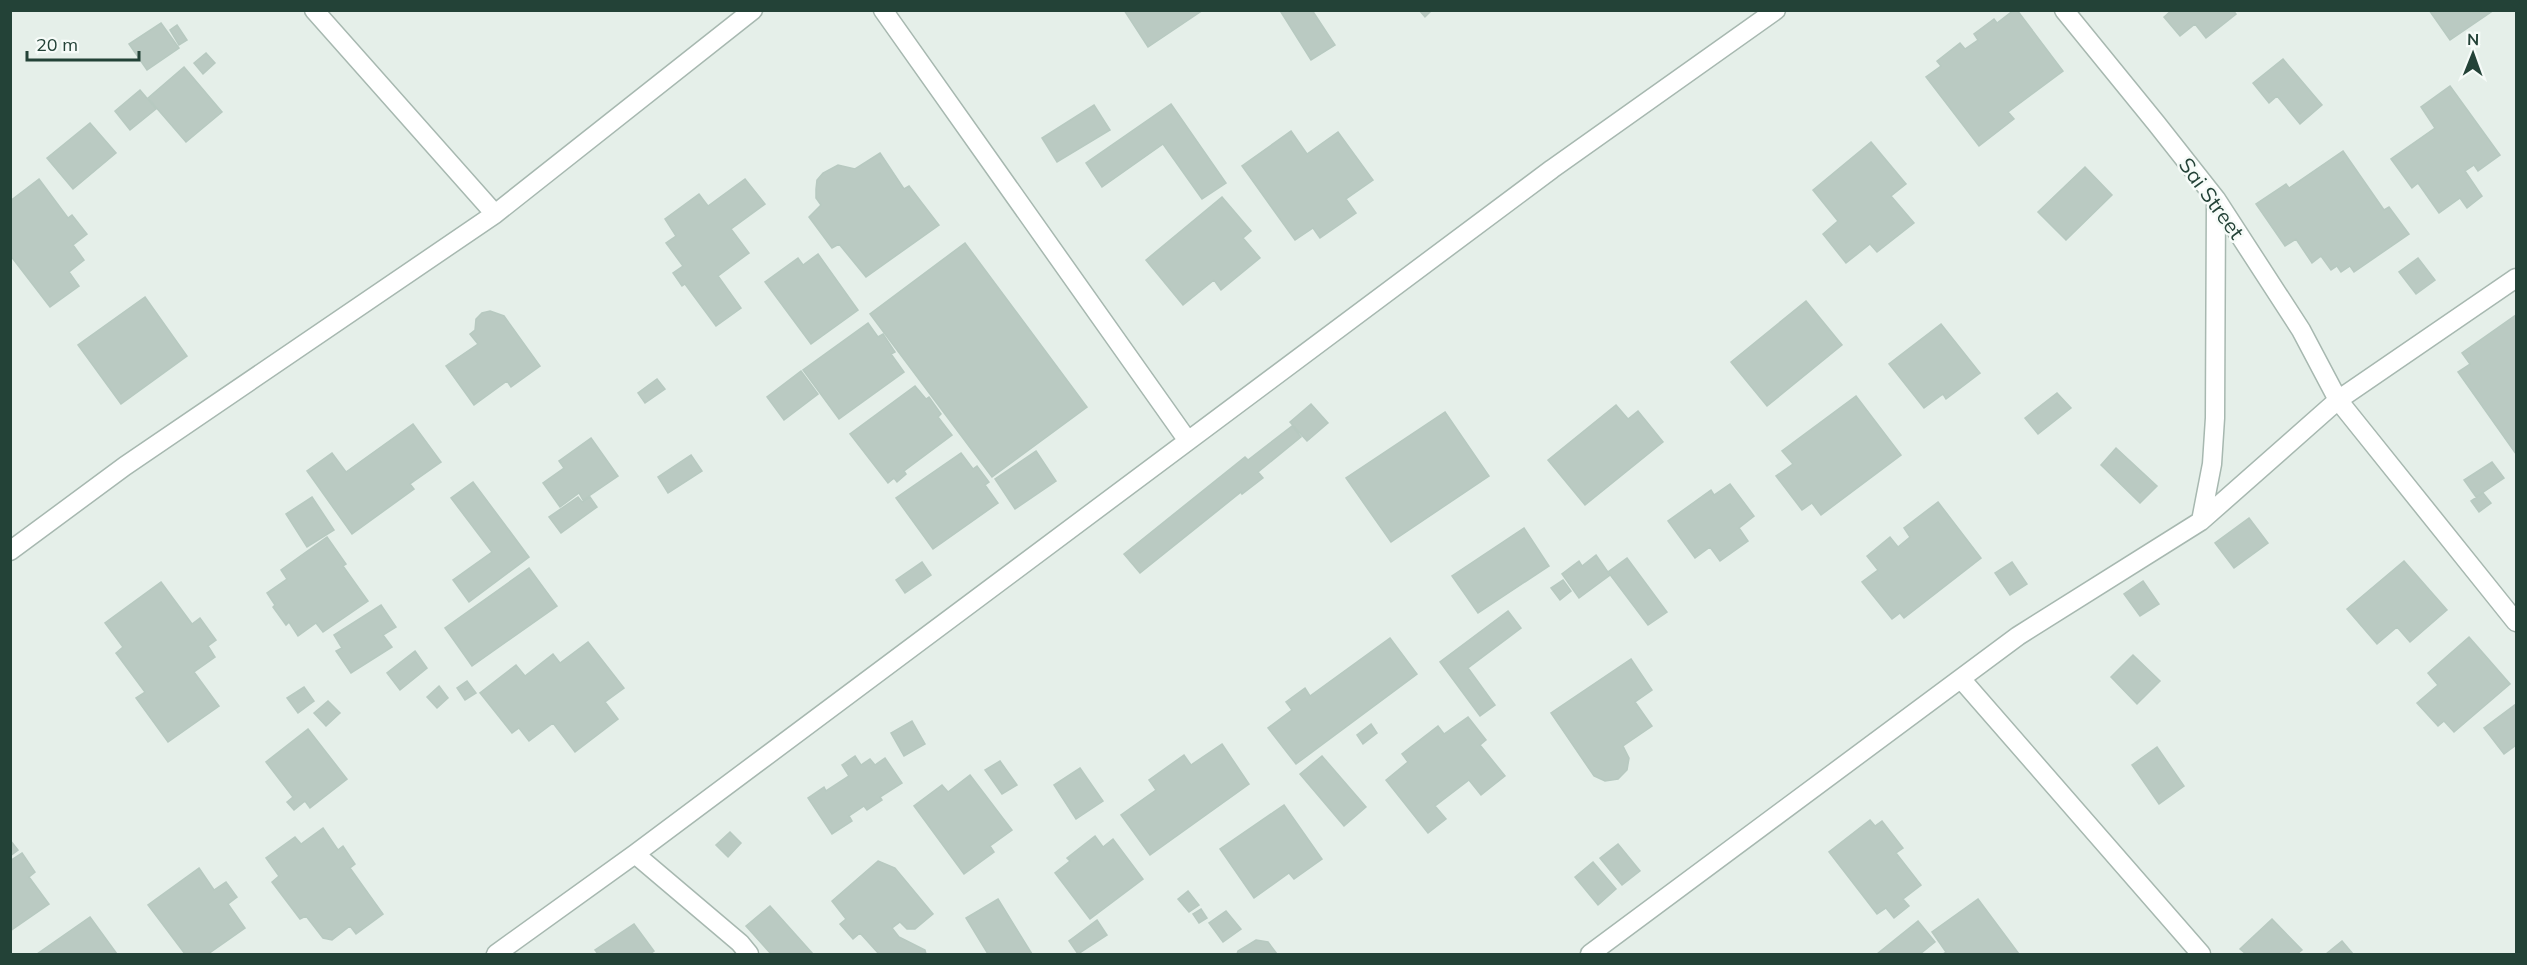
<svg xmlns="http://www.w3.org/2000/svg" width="2527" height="965" font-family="Mulish,sans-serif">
  <rect width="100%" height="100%" fill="#e5efe9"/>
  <path fill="#bacac2" stroke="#b7c9c0" stroke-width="1.5" d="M 1124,10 L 1203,10 L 1148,47 Z
    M 1283,10 L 1312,10 L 1335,45 L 1311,60 L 1281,12 Z
    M 1419,10 L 1432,10 L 1425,17 Z
    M 2014,10 L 2017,10 L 2063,71 L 2008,112 L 2014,119 L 1979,146 L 1926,77 L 1941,66 L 1937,61 L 1960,43 L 1965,49 L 1978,40 L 1974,34 L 1994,19 L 1997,23 Z
    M 2172,10 L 2233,10 L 2236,14 L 2206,38 L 2195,24 L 2180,36 L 2164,17 Z
    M 2429,10 L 2494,10 L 2450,40 Z
    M 161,23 L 179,48 L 147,70 L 129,44 Z
    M 177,25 L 187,40 L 179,45 L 170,30 Z
    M 206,53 L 215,63 L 203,74 L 194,63 Z
    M 2283,59 L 2322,105 L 2300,124 L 2277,96 L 2269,103 L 2253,83 Z
    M 184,67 L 222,112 L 186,142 L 148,98 Z
    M 2450,86 L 2500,155 L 2478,171 L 2474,165 L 2465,171 L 2482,196 L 2467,208 L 2460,198 L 2439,213 L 2418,183 L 2412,188 L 2391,159 L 2435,128 L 2421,107 Z
    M 140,90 L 156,109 L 130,130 L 115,111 Z
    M 1171,104 L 1226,183 L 1202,199 L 1163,144 L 1102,187 L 1086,163 Z
    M 1094,105 L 1110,130 L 1057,162 L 1042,138 Z
    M 90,123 L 116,153 L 73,189 L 47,158 Z
    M 1291,131 L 1307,154 L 1338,132 L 1373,180 L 1346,199 L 1356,213 L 1320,238 L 1313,228 L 1295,240 L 1242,166 Z
    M 1871,142 L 1906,184 L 1891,196 L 1914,223 L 1877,252 L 1870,244 L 1846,263 L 1823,234 L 1838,221 L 1813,190 Z
    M 2343,151 L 2384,210 L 2389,207 L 2409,234 L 2354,272 L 2350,266 L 2341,272 L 2337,266 L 2331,270 L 2321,256 L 2312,263 L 2296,239 L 2285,246 L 2256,204 L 2286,184 L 2289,188 Z
    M 880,153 L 904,189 L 909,186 L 939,225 L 866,277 L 839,244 L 832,248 L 809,217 L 821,205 L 816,198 L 816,189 L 817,180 L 823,173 L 838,165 L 855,169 Z
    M 2085,167 L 2112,195 L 2066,240 L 2038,212 Z
    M 39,179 L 68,218 L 72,215 L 87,234 L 73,245 L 84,260 L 69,272 L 79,286 L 50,307 L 10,255 L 10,201 Z
    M 745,179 L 765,204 L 731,229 L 749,253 L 718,276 L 741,308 L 716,326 L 685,284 L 682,286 L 673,273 L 683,266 L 666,243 L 676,236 L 665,219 L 699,194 L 708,206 Z
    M 1222,197 L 1251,231 L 1243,238 L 1260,258 L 1221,290 L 1214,280 L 1183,305 L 1146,260 Z
    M 965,243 L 1087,407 L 992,477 L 870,314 Z
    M 818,254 L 858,310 L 811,344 L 765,282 L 798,258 L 803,265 Z
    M 2418,258 L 2435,280 L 2416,294 L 2399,272 Z
    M 145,297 L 187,356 L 121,404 L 78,345 Z
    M 1806,301 L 1842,345 L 1767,406 L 1731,362 Z
    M 490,311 L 504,316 L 540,366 L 511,387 L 507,381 L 474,405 L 446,366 L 478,344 L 470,334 L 475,330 L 476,319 L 482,313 Z
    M 2516,315 L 2516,454 L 2458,372 L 2470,364 L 2462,353 Z
    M 868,323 L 878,337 L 883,334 L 895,352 L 891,354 L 904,372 L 839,419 L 803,370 Z
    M 1941,324 L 1980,373 L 1946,399 L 1943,394 L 1924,408 L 1889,364 Z
    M 801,371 L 818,394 L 784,420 L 767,397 Z
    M 657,379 L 665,389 L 645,403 L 638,393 Z
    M 915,386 L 926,399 L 929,397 L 941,414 L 938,417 L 952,435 L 904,471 L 906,474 L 897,482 L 894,478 L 888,483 L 850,434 Z
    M 2057,393 L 2071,408 L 2038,434 L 2025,418 Z
    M 1856,396 L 1901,455 L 1821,515 L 1812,503 L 1802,510 L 1776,476 L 1793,464 L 1782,451 Z
    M 1311,404 L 1328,423 L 1307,441 L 1290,422 Z
    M 1616,405 L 1628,419 L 1638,411 L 1663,442 L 1585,505 L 1548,460 Z
    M 1445,412 L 1489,476 L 1391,542 L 1346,478 Z
    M 413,424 L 441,462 L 410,484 L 414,489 L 352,534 L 307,471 L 332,453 L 346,472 Z
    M 1292,426 L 1301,437 L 1258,472 L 1263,478 L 1242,494 L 1241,492 L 1140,573 L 1124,554 L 1245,457 L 1248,460 Z
    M 591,438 L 618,476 L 583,500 L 579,493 L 560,507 L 543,483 L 564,468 L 559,461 Z
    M 2116,448 L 2157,486 L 2140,503 L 2101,465 Z
    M 1036,451 L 1056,481 L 1015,509 L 995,479 Z
    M 961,453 L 973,469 L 977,466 L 989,482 L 985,485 L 998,503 L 933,549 L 896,498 Z
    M 691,455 L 702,471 L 668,493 L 658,477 Z
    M 2492,462 L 2504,478 L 2476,497 L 2464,480 Z
    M 473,482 L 529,557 L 469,602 L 453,580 L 492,552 L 451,498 Z
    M 1730,484 L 1754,516 L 1739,528 L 1748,541 L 1720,561 L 1710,547 L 1695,558 L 1668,521 L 1711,490 L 1714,495 Z
    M 2483,493 L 2491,503 L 2479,512 L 2471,501 Z
    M 312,497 L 334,530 L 307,547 L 286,514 Z
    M 578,497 L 582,502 L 590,497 L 597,507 L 561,533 L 549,517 Z
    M 1938,502 L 1981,558 L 1904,618 L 1900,613 L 1892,619 L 1862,582 L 1878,570 L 1867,556 L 1890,537 L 1898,547 L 1910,537 L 1904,528 Z
    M 2249,518 L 2268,543 L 2234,568 L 2215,543 Z
    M 1524,528 L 1549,566 L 1478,613 L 1452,576 Z
    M 327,537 L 346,564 L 343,566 L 368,601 L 323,632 L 316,623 L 298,636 L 289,622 L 286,625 L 273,607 L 275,605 L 267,593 L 287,579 L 281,570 Z
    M 1596,555 L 1610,575 L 1579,598 L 1562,574 L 1579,561 L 1582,566 Z
    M 1627,558 L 1667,612 L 1648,625 L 1608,572 Z
    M 2404,561 L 2447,610 L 2410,642 L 2397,627 L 2377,644 L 2347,609 Z
    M 922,562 L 931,575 L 905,593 L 896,580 Z
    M 2012,562 L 2027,584 L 2010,595 L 1995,573 Z
    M 529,568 L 557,606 L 472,666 L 445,628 Z
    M 1563,580 L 1571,591 L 1560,600 L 1551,588 Z
    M 2143,581 L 2159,604 L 2140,616 L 2124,594 Z
    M 161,582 L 192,624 L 200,618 L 216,640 L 208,646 L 215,657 L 194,672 L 219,706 L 168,742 L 136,698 L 145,692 L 116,653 L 123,647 L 105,623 Z
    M 381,605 L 396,627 L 383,635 L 392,647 L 351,673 L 336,651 L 342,648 L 334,635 Z
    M 1508,611 L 1521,628 L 1468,668 L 1495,705 L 1480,716 L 1440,662 Z
    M 2469,637 L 2510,684 L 2454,732 L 2444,721 L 2438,726 L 2417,703 L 2438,685 L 2428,673 Z
    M 1390,638 L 1417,674 L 1296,764 L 1268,728 L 1292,710 L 1286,702 L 1305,688 L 1310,696 Z
    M 588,642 L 624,688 L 605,702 L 618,719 L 575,752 L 553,723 L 529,741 L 519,728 L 512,733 L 480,693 L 516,665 L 525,676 L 553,654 L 560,663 Z
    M 415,651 L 427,668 L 400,690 L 387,673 Z
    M 2133,655 L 2160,681 L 2137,704 L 2111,677 Z
    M 1631,659 L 1652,690 L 1635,702 L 1652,726 L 1623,746 L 1629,758 L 1627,770 L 1618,779 L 1605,781 L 1594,776 L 1551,713 Z
    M 467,681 L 476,693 L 465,700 L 457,688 Z
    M 439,686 L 448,698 L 437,708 L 427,697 Z
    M 304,687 L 314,701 L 298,713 L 287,698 Z
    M 328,701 L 340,713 L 326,726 L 314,713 Z
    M 2516,704 L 2516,745 L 2504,754 L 2484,728 Z
    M 1468,717 L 1486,740 L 1480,745 L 1505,776 L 1481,795 L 1469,780 L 1435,806 L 1446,819 L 1428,833 L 1386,780 L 1408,762 L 1402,754 L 1438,726 L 1444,734 Z
    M 912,721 L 925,744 L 904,756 L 891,733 Z
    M 1371,724 L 1377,733 L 1363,744 L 1357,735 Z
    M 308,729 L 347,779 L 310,808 L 305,801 L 294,810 L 287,802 L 293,797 L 266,762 Z
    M 1222,744 L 1249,784 L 1150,855 L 1121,815 L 1156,790 L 1149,780 L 1184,755 L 1191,765 Z
    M 2157,747 L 2184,786 L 2159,804 L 2132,765 Z
    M 855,756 L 861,765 L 870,759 L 875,765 L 885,758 L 902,783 L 880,797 L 882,800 L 867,810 L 864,806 L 849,816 L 852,821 L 832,834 L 808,798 L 824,787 L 826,791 L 849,776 L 842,765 Z
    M 1322,756 L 1366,807 L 1344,826 L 1300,774 Z
    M 1000,761 L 1017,785 L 1002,794 L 985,770 Z
    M 1080,768 L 1103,801 L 1076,819 L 1054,785 Z
    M 970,775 L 1012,830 L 990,846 L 994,852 L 964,874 L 914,806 L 942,785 L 948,792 Z
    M 1284,805 L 1322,859 L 1294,879 L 1289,873 L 1254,898 L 1220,849 Z
    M 1870,820 L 1875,826 L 1882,821 L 1903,848 L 1896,853 L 1921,885 L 1903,899 L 1909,906 L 1894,918 L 1886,908 L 1877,914 L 1829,852 Z
    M 323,828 L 338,850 L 343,846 L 355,864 L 350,868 L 383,914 L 356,934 L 350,926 L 332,940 L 323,938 L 306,916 L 300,919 L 272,882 L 279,876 L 266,858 L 295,837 L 301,844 Z
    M 730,832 L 741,843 L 728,857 L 716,845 Z
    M 1095,836 L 1103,847 L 1113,839 L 1143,879 L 1090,919 L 1055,873 L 1070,861 L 1067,858 Z
    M 10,840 L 18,850 L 10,856 Z
    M 1618,844 L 1640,871 L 1622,885 L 1600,858 Z
    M 22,853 L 35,872 L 29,877 L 49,904 L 10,931 L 10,861 Z
    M 878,861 L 895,868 L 933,914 L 915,929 L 907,929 L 900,922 L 892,928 L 899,937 L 925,950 L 926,954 L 879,954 L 860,933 L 853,939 L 840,924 L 846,919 L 832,901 Z
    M 1593,862 L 1616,889 L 1598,905 L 1575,877 Z
    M 199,868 L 214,890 L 226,882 L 237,897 L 228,904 L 245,928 L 208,954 L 185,954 L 148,905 Z
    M 1188,891 L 1199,905 L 1189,912 L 1178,899 Z
    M 998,899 L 1032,954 L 988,954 L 966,918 Z
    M 1978,899 L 2019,954 L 1943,954 L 1946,952 L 1932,932 Z
    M 770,906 L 813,954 L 771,954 L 746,926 Z
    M 1201,909 L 1207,918 L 1199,923 L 1193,914 Z
    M 1226,911 L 1241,929 L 1223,942 L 1209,923 Z
    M 90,917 L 117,954 L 37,954 Z
    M 2272,919 L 2302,950 L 2297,954 L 2246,954 L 2240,949 Z
    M 1097,920 L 1107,935 L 1078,954 L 1069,941 Z
    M 1918,921 L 1935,942 L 1920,954 L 1877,954 Z
    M 634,924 L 654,951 L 650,954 L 598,954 L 595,950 Z
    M 1256,940 L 1268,942 L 1277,954 L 1237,954 L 1238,951 Z
    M 2342,941 L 2353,954 L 2326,954 Z"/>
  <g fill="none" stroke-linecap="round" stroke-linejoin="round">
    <defs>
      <path id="minor" d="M 314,10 L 495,214
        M 883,10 L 1188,441
        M 2064,10 L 2156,123 L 2216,199 L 2301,330 L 2338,400 L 2516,622
        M 2201,521 L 2212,464 L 2215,418 L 2216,199
        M 10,551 L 125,466 L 495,214 L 753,10
        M 1962,680 L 2201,954
        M 635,854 L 740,943 L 749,954
        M 496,954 L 635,854 L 1552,169 L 1776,10
        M 1590,954 L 2018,636 L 2201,521 L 2338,400 L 2516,278"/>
    </defs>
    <use href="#minor" stroke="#a7b8b0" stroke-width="21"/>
    <use href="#minor" stroke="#fff" stroke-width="18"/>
  </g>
  <g text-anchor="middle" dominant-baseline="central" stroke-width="5" stroke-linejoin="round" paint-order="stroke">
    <g font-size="21" fill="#234237" stroke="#f6fbf8">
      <text transform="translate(2212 198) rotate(54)">Sai Street</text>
    </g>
  </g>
  <rect width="2527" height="965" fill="none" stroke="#234237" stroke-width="24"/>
  <g transform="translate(2473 54) rotate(1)" stroke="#f6fbf8" stroke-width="4.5" paint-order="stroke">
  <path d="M0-4.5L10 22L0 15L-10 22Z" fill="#234237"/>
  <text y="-9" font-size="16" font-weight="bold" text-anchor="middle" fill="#234237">N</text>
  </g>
  <path d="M27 51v9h112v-9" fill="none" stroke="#234237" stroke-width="3"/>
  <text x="36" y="51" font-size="18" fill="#234237" stroke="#f6fbf8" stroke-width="4.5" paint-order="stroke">20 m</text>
</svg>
